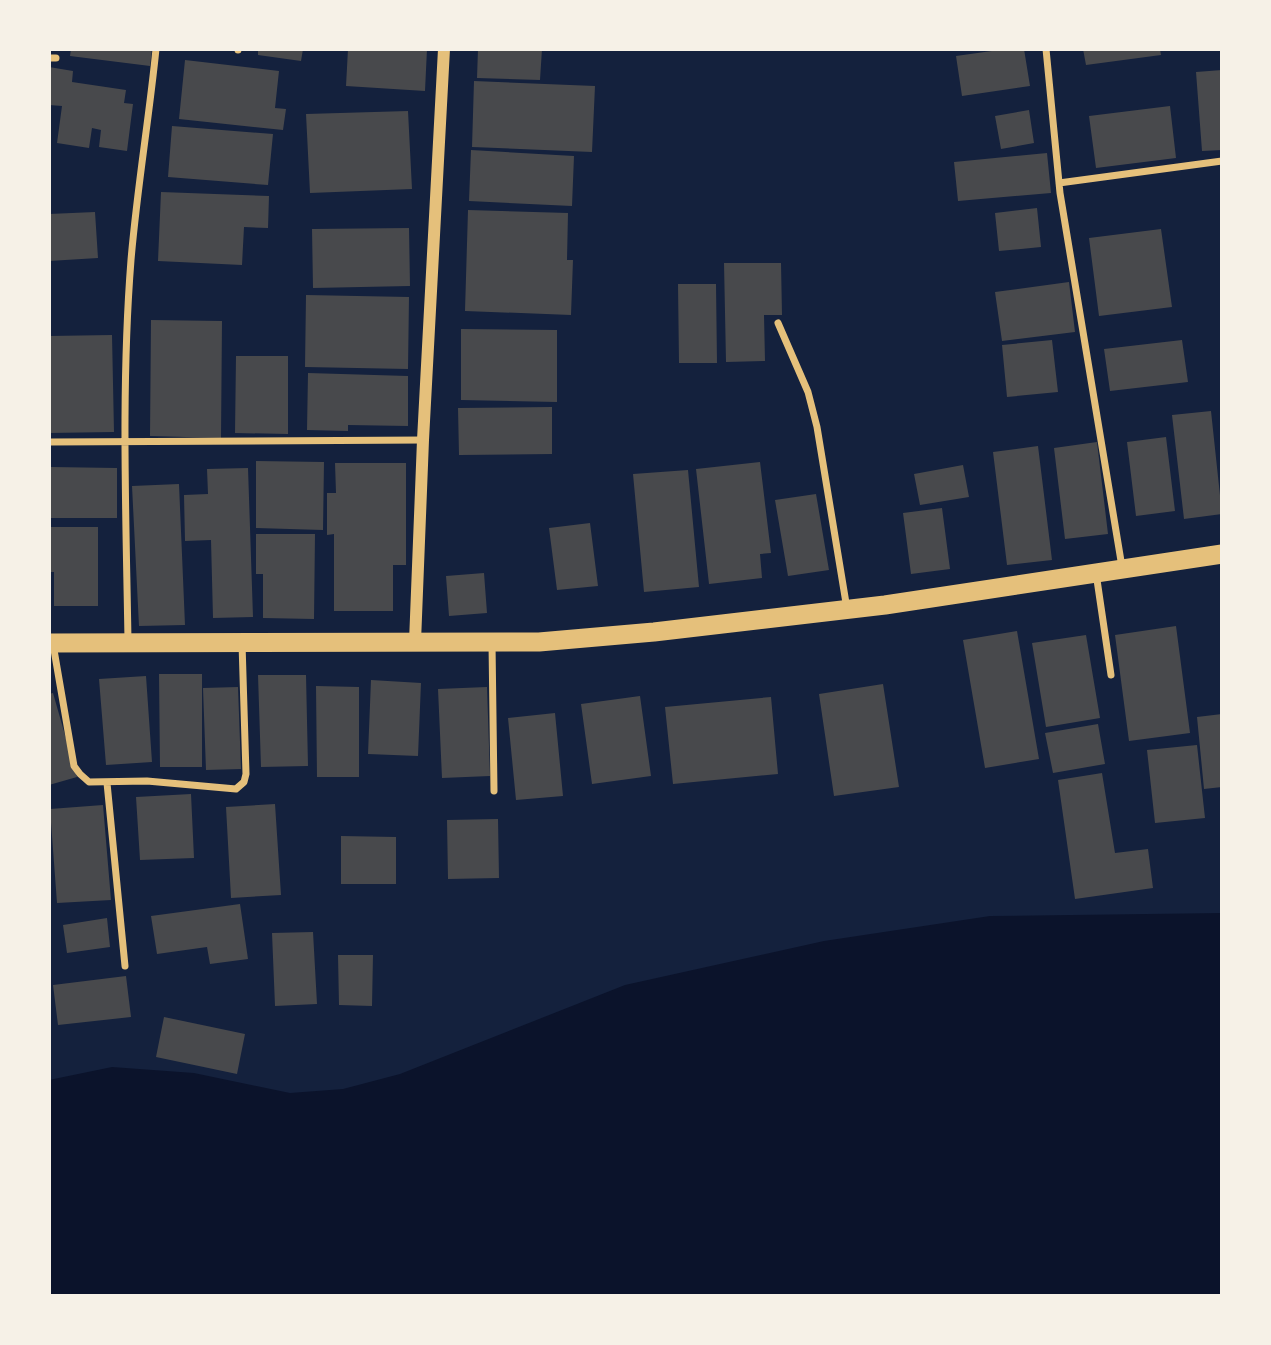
<svg xmlns="http://www.w3.org/2000/svg" width="1271" height="1345" font-family="'Public Sans',sans-serif">
  <rect width="100%" height="100%" fill="#14213d"/>
  <path fill="#0b132b" d="M 1222,913 L 1222,1296 L 49,1296 L 49,1080 L 112,1067 L 194,1073 L 290,1093 L 343,1089 L 400,1074 L 625,985 L 824,941 L 990,916 Z"/>
  <path fill="#48494c" d="M 71,49 L 152,49 L 150,66 L 70,56 Z
    M 258,49 L 303,49 L 301,61 L 258,55 Z
    M 348,49 L 427,49 L 425,91 L 346,86 Z
    M 478,49 L 542,49 L 540,80 L 477,78 Z
    M 1006,49 L 1024,49 L 1030,86 L 962,96 L 956,56 Z
    M 1083,49 L 1160,49 L 1161,55 L 1086,65 Z
    M 185,60 L 279,71 L 275,108 L 286,109 L 283,130 L 179,119 Z
    M 49,67 L 73,71 L 72,82 L 126,90 L 124,103 L 133,104 L 127,151 L 99,147 L 101,130 L 92,128 L 89,148 L 57,143 L 62,106 L 49,105 Z
    M 1222,70 L 1222,150 L 1202,151 L 1196,72 Z
    M 474,81 L 595,86 L 592,152 L 472,147 Z
    M 1170,106 L 1176,158 L 1096,168 L 1089,116 Z
    M 1029,110 L 1034,143 L 1001,149 L 995,116 Z
    M 408,111 L 412,189 L 310,193 L 306,114 Z
    M 172,126 L 273,134 L 268,185 L 168,177 Z
    M 471,150 L 574,156 L 572,206 L 469,201 Z
    M 1047,153 L 1051,193 L 958,201 L 954,162 Z
    M 161,192 L 269,196 L 268,228 L 244,227 L 242,265 L 158,261 Z
    M 1037,208 L 1041,247 L 999,251 L 995,213 Z
    M 468,210 L 568,213 L 567,260 L 573,260 L 571,315 L 465,311 Z
    M 95,212 L 98,258 L 49,261 L 49,214 Z
    M 409,228 L 410,286 L 313,288 L 312,229 Z
    M 1161,229 L 1172,307 L 1099,316 L 1089,238 Z
    M 724,263 L 781,263 L 782,315 L 764,315 L 765,361 L 726,362 Z
    M 1069,282 L 1075,332 L 1002,341 L 995,292 Z
    M 678,284 L 716,284 L 717,363 L 679,363 Z
    M 306,295 L 409,297 L 408,369 L 305,367 Z
    M 151,320 L 222,321 L 221,438 L 150,436 Z
    M 461,329 L 557,330 L 557,402 L 461,400 Z
    M 112,335 L 114,432 L 49,433 L 49,336 Z
    M 1052,340 L 1058,392 L 1007,397 L 1002,345 Z
    M 1182,340 L 1188,382 L 1110,391 L 1104,349 Z
    M 236,356 L 288,356 L 288,434 L 235,433 Z
    M 308,373 L 408,376 L 408,426 L 348,425 L 348,431 L 307,430 Z
    M 552,407 L 552,454 L 459,455 L 458,408 Z
    M 1211,411 L 1222,514 L 1184,519 L 1172,415 Z
    M 1166,437 L 1175,511 L 1136,516 L 1127,442 Z
    M 1097,442 L 1108,534 L 1065,539 L 1054,448 Z
    M 1038,446 L 1052,560 L 1007,565 L 993,452 Z
    M 256,461 L 324,462 L 323,530 L 256,528 Z
    M 760,462 L 771,553 L 760,554 L 762,578 L 709,584 L 696,469 Z
    M 335,463 L 406,463 L 406,565 L 393,565 L 393,611 L 334,611 L 334,534 L 327,535 L 327,493 L 336,493 Z
    M 963,465 L 969,497 L 920,505 L 914,474 Z
    M 51,467 L 117,468 L 117,518 L 51,518 Z
    M 248,468 L 253,617 L 213,618 L 211,540 L 185,541 L 184,495 L 208,494 L 207,469 Z
    M 688,470 L 699,587 L 644,592 L 633,474 Z
    M 179,484 L 185,625 L 139,626 L 132,486 Z
    M 816,494 L 829,570 L 788,576 L 775,500 Z
    M 942,508 L 950,569 L 911,574 L 903,513 Z
    M 590,523 L 598,586 L 557,590 L 549,528 Z
    M 49,527 L 98,527 L 98,606 L 54,606 L 54,572 L 49,572 Z
    M 256,534 L 315,534 L 314,619 L 263,618 L 263,574 L 256,574 Z
    M 484,573 L 487,613 L 449,616 L 446,576 Z
    M 1176,626 L 1190,733 L 1129,741 L 1115,635 Z
    M 1017,631 L 1039,759 L 985,768 L 963,640 Z
    M 1086,635 L 1100,718 L 1046,727 L 1032,643 Z
    M 159,674 L 202,674 L 202,767 L 160,767 Z
    M 258,675 L 306,675 L 308,766 L 261,767 Z
    M 146,676 L 152,762 L 106,765 L 99,679 Z
    M 371,680 L 421,683 L 418,756 L 368,754 Z
    M 883,684 L 899,787 L 834,796 L 819,694 Z
    M 316,686 L 359,687 L 359,777 L 317,777 Z
    M 238,687 L 241,769 L 206,770 L 203,688 Z
    M 487,687 L 490,776 L 442,778 L 438,689 Z
    M 53,693 L 77,777 L 49,785 L 49,694 Z
    M 640,696 L 651,776 L 592,784 L 581,704 Z
    M 771,697 L 778,774 L 673,784 L 665,707 Z
    M 555,713 L 563,796 L 516,800 L 508,718 Z
    M 1222,714 L 1222,787 L 1204,789 L 1197,717 Z
    M 1098,724 L 1105,764 L 1053,773 L 1045,733 Z
    M 1197,745 L 1205,818 L 1155,823 L 1147,750 Z
    M 1102,773 L 1115,853 L 1148,849 L 1153,888 L 1075,899 L 1058,780 Z
    M 191,794 L 194,858 L 140,860 L 136,797 Z
    M 275,804 L 281,895 L 231,898 L 226,807 Z
    M 103,805 L 111,900 L 57,903 L 50,809 Z
    M 498,819 L 499,878 L 448,879 L 447,820 Z
    M 341,836 L 396,837 L 396,884 L 341,884 Z
    M 240,904 L 248,959 L 210,964 L 207,947 L 157,954 L 151,916 Z
    M 107,918 L 110,947 L 67,953 L 63,925 Z
    M 313,932 L 317,1004 L 275,1006 L 272,933 Z
    M 338,955 L 373,955 L 372,1006 L 339,1005 Z
    M 126,976 L 131,1017 L 58,1025 L 53,985 Z
    M 164,1017 L 245,1034 L 237,1074 L 156,1057 Z"/>
  <g fill="none" stroke-linecap="round" stroke-linejoin="round">
    <path stroke="#e5c07b" stroke-width="7" d="M 1046,49 L 1060,193 L 1122,567
      M 238,50 L 238,49
      M 49,58 L 56,58
      M 1059,183 L 1222,161
      M 778,323 L 808,392 L 817,427 L 847,609
      M 49,442 L 423,440
      M 1096,573 L 1111,675
      M 128,641 C 126,514 121,387 131,260 C 137,189 149,119 156,49
      M 492,643 L 494,791
      M 53,644 L 74,766 L 80,774 L 89,782 L 147,781 L 236,789 L 244,782 L 246,774 L 242,643
      M 107,783 L 125,966"/>
    <path stroke="#e5c07b" stroke-width="12" d="M 415,642 L 423,440 L 444,49"/>
    <path stroke="#e5c07b" stroke-width="19" d="M 49,643 L 539,642 L 654,632 L 885,605 L 1222,554"/>
  </g>
  <rect width="1271" height="1345" fill="none" stroke="#f6f1e7" stroke-width="102"/>
</svg>
